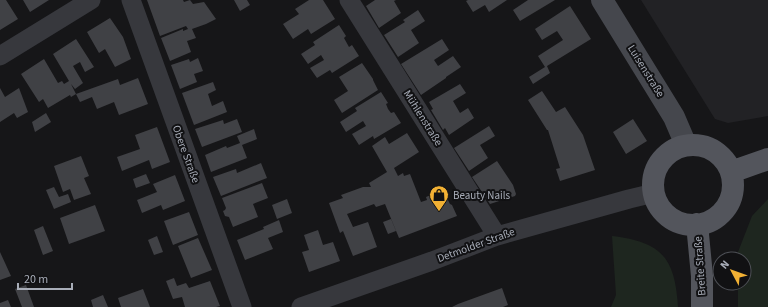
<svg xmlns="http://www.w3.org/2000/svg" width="768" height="307" font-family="'Source Sans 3',sans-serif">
  <rect width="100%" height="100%" fill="#161618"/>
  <path fill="#222225" d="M 641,0 L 768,0 L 768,116 L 728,123 L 715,119 Z"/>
  <path fill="#1e261f" d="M 768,199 L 768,307 L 738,307 L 738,283 L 744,283 L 744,259 L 738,259 L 738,252 L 752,216 Z
    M 612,236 C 662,242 675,258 678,307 L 611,307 L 616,295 Z"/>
  <path fill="#404145" d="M 0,0 L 6,0 L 18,19 L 0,30 Z
    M 23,0 L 49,0 L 30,12 Z
    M 147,0 L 183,0 L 184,2 L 190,0 L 193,4 L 204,2 L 216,19 L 206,24 L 192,29 L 196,38 L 187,41 L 191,52 L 170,61 L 161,38 L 183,29 L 183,31 L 188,29 L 186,26 L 160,36 Z
    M 234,0 L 247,0 L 250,5 L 240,11 Z
    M 309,0 L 323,0 L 335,19 L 311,34 L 308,29 L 293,39 L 283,24 L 299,14 L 295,9 Z
    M 375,0 L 396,0 L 394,1 L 401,13 L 379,28 L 366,6 Z
    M 468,0 L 507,0 L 489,12 L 485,5 L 473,12 L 466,1 Z
    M 528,0 L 555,0 L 520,21 L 513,10 Z
    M 570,6 L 591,39 L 547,66 L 550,73 L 533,84 L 529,77 L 545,67 L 538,56 L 563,40 L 557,31 L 542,40 L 535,29 Z
    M 418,10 L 425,21 L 411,30 L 419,43 L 398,57 L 384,35 L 405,22 L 403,20 Z
    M 110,18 L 123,37 L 131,59 L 115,67 L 105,49 L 99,53 L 87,32 Z
    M 339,25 L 346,36 L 344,38 L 349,47 L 352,45 L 359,56 L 332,73 L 330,70 L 317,78 L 310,68 L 324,60 L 321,55 L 308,64 L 301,54 L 315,45 L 313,42 Z
    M 76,39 L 94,67 L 85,72 L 80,62 L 73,66 L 83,83 L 75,89 L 71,84 L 76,94 L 118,79 L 120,85 L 138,78 L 148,104 L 119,115 L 114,102 L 97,109 L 92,97 L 80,102 L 76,94 L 71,97 L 70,95 L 48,108 L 43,99 L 39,102 L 21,74 L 44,59 L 58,83 L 62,81 L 64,84 L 69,81 L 53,54 Z
    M 442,39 L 449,50 L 434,60 L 438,66 L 453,56 L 461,67 L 446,77 L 446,78 L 421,95 L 401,64 Z
    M 198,58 L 203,71 L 194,74 L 197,82 L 180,89 L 171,65 L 189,59 L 190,62 Z
    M 362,63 L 373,79 L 373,80 L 378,90 L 342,113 L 334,100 L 348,91 L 339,77 Z
    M 213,82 L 216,90 L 208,94 L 212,106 L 223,101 L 227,112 L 194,125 L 182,93 Z
    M 460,84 L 466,93 L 453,101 L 460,113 L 468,108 L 474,118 L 449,135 L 445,128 L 443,130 L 431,110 L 433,109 L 429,102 Z
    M 0,88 L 5,97 L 19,88 L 28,112 L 17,118 L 14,113 L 0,122 Z
    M 542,91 L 556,112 L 565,107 L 583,135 L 595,170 L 560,181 L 556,169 L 560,168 L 548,130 L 547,130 L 528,100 Z
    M 381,92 L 388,103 L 386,104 L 388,109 L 391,113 L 394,112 L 401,123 L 374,139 L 373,136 L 359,145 L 352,134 L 366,126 L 363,121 L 346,132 L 340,122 L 357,111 L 355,108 Z
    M 46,113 L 51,122 L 35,132 L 32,122 Z
    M 237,119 L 242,132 L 202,147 L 195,129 L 223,120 L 224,124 Z
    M 633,119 L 647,141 L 626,154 L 613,132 Z
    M 489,126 L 495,136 L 480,145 L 488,158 L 469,171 L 454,148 Z
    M 157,127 L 170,162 L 152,169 L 149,160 L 122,171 L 117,157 L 140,149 L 135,135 Z
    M 254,129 L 257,139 L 242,145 L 247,158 L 211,172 L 205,155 L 226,146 L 227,148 L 240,143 L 237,136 Z
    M 407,133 L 419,152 L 394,168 L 398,176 L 403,173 L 404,176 L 410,174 L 421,202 L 427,200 L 426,197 L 443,190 L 450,204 L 452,205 L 457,216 L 399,238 L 385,204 L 376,207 L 374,204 L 347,214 L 353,227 L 368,222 L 377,247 L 353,256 L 343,231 L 340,233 L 329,203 L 343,198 L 341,195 L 363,187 L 371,187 L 369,183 L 387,172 L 372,146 L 385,137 L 389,144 Z
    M 81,156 L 89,176 L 84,178 L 91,194 L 74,200 L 70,189 L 63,192 L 54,166 Z
    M 497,161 L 513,185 L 516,194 L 515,196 L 490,204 L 472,177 Z
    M 261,163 L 267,178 L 221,196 L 213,177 L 236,169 L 237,173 Z
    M 146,174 L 150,183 L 136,188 L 133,179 Z
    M 175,175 L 185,201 L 163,210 L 161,205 L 142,213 L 137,200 L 157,192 L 153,184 Z
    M 262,183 L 268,198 L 253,204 L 258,217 L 233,227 L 229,217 L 225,216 L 223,211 L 225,210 L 226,208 L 222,198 Z
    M 54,187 L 59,197 L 68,194 L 71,202 L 54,209 L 46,190 Z
    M 287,199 L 292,213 L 277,219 L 272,205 Z
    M 95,205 L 105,231 L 69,244 L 60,218 Z
    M 189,212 L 198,235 L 173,245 L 164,221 Z
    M 391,219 L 396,231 L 388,234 L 383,222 Z
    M 279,220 L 283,232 L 268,238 L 273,249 L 245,260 L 237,240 L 264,229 L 263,227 Z
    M 43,226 L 53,251 L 43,255 L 34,230 Z
    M 318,230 L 323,245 L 333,242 L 340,261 L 309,272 L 302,252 L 309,250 L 304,235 Z
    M 157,236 L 163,252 L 154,255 L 148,240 Z
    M 198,238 L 212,270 L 191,278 L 178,246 Z
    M 0,252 L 11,276 L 0,280 Z
    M 174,278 L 177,286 L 186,283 L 189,288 L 210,281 L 220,306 L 216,307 L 185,307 L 182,297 L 173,299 L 166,281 Z
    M 26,285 L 34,307 L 22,307 L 15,289 Z
    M 502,288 L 508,305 L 503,307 L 452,307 L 458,304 Z
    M 143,289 L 150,307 L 121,307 L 118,298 Z
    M 103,295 L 108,307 L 93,307 L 91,300 Z
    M 8,300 L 11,307 L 0,307 L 0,303 Z"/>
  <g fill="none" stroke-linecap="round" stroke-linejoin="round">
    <path stroke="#37383d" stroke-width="19" d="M 131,0 L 242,307
      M 349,0 L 497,236
      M 0,56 L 91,0
      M 301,307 L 432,261 L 497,236 L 629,199 L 654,193"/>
    <path stroke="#45474d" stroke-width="22" d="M 602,0 L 674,117 L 686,145"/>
    <path stroke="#53555c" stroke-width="22" d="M653 185a40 40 0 1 1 80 0a40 40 0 1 1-80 0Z
      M 731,172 L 768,159
      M 697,224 L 702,276 L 702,307"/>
  </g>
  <defs>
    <symbol id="shop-pin" viewBox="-11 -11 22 30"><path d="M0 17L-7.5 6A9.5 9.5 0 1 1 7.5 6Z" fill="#f2b134" stroke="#111113"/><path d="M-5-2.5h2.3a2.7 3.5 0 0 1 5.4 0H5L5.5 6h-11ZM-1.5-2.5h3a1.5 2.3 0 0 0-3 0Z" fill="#111"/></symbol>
  </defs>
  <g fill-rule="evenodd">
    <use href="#shop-pin" x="428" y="184" width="22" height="30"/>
  </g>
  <g text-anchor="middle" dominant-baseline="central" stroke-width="4" stroke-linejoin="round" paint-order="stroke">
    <g font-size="11" fill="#a8adb8" stroke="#111113">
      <text transform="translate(646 71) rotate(58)">Luisenstraße</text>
      <text transform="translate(423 118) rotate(58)">Mühlenstraße</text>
      <text transform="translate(186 154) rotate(70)">Obere Straße</text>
      <text transform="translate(476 245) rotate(-20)">Detmolder Straße</text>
      <text transform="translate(700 266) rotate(-94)">Breite Straße</text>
    </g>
    <g font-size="11" fill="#a8adb8" stroke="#111113" text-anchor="start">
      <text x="453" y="195">Beauty Nails</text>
    </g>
  </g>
  <g transform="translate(732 271) rotate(311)"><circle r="19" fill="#111113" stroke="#4d4f55"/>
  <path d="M0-3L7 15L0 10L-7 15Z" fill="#f2b134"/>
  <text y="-6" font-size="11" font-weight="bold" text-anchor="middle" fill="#a8adb8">N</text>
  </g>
  <path d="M18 283v6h54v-6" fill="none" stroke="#a8adb8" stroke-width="2"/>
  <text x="24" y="283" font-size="12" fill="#a8adb8" stroke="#111113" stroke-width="3" paint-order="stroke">20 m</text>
</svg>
